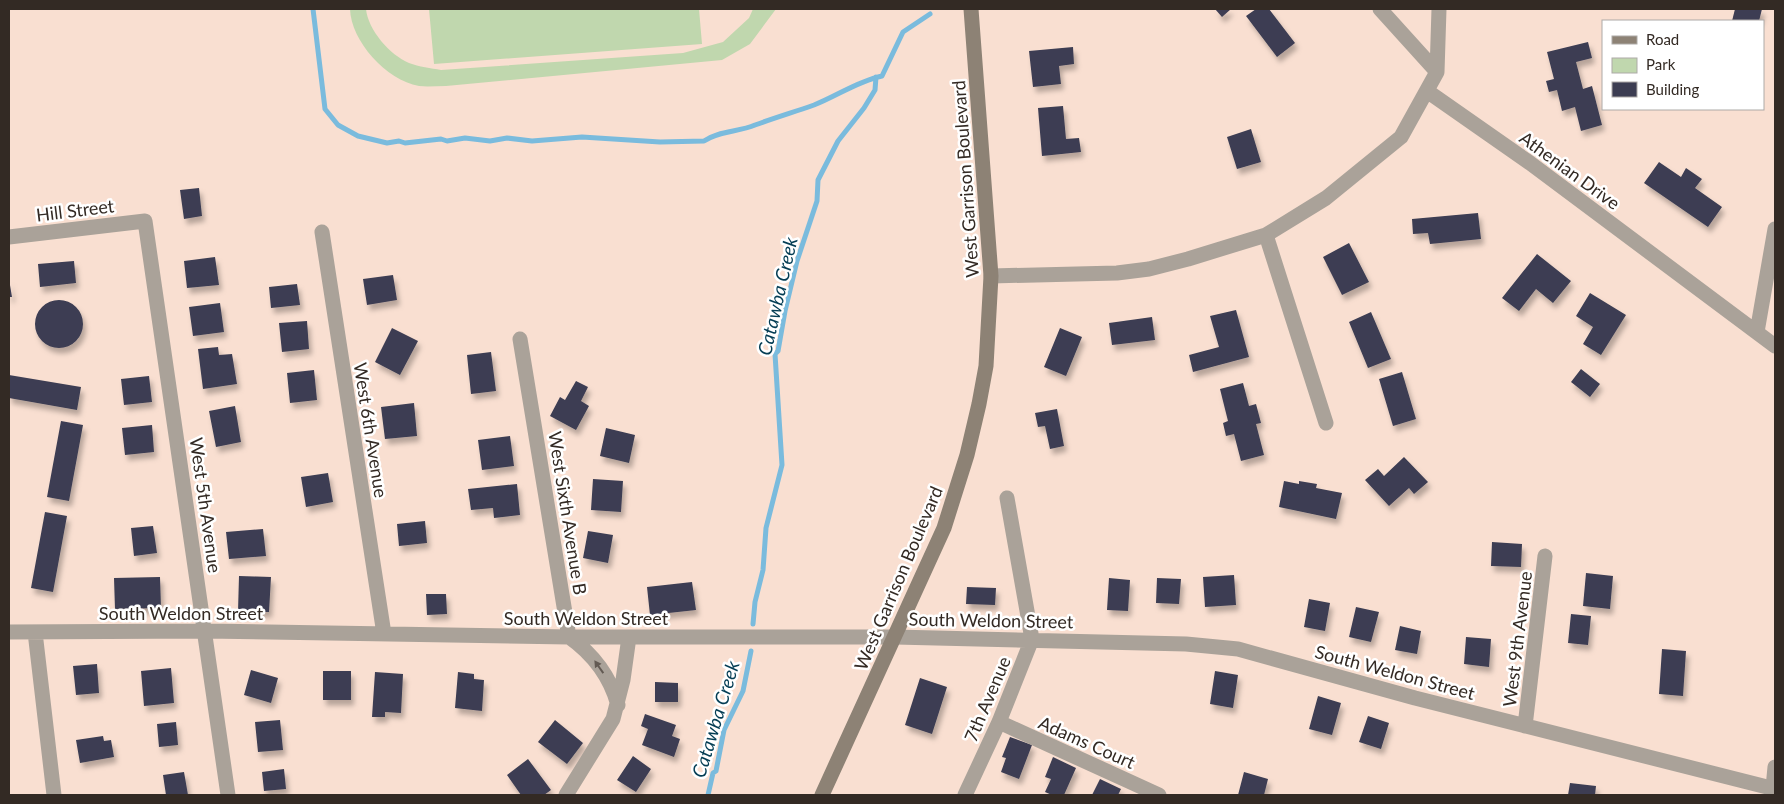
<svg xmlns="http://www.w3.org/2000/svg" width="1784" height="804" font-family="Lato,sans-serif">
  <defs>
    <filter id="shadow"><feDropShadow dx="3" dy="5.5" stdDeviation="2.5" flood-color="#0004"/></filter>
  </defs>
  <rect width="100%" height="100%" fill="#f9dfd1"/>
  <path fill="#c0d7ae" d="M 350,9 L 366,9 C 368,30 390,55 409,63 C 419,67 431,68 441,70 L 683,53 L 723,42 L 749,18 L 753,9 L 776,9 L 750,44 L 722,60 L 446,86 C 437,86 427,87 419,86 C 386,80 351,41 350,9 Z
    M 429,9 L 699,9 L 702,44 L 434,64 Z"/>
  <g fill="none" stroke-linecap="round" stroke-linejoin="round">
    <path stroke="#7abbdd" stroke-width="5" d="M 313,9 L 325,109 L 338,125 L 358,136 L 387,143 L 399,141 L 405,143 L 441,139 L 447,141 L 465,138 L 490,141 L 507,138 L 532,141 L 582,137 L 660,142 L 704,141 C 718,131 739,132 755,125 C 774,118 794,112 814,105 C 837,96 858,81 882,76 L 903,32 L 930,14
      M 753,624 L 755,602 L 763,570 L 766,528 L 782,465 L 775,354 L 778,351 L 785,311 L 797,261 L 817,201 L 818,180 L 838,141 L 864,108 L 875,90 L 876,77
      M 708,795 L 713,773 L 716,771 L 724,730 L 743,691 L 751,651"/>
  </g>
  <path fill="#3c3d52" filter="url(#shadow)" d="M 1215,9 L 1231,9 L 1222,17 Z
    M 1256,9 L 1269,9 L 1295,43 L 1277,57 L 1246,16 Z
    M 1735,9 L 1762,9 L 1759,21 L 1732,21 Z
    M 1588,42 L 1592,58 L 1576,62 L 1583,89 L 1592,86 L 1602,125 L 1581,131 L 1575,107 L 1562,111 L 1557,90 L 1549,92 L 1546,81 L 1554,79 L 1547,52 Z
    M 1073,47 L 1074,64 L 1059,66 L 1061,84 L 1033,87 L 1029,51 Z
    M 1063,106 L 1066,139 L 1079,138 L 1081,152 L 1042,156 L 1038,108 Z
    M 1251,129 L 1261,162 L 1237,169 L 1227,137 Z
    M 1659,162 L 1681,177 L 1686,168 L 1702,179 L 1695,188 L 1722,207 L 1708,227 L 1644,183 Z
    M 199,188 L 202,216 L 184,219 L 180,190 Z
    M 1478,213 L 1481,239 L 1430,244 L 1428,233 L 1413,234 L 1412,219 Z
    M 1349,243 L 1369,282 L 1342,295 L 1323,257 Z
    M 1537,254 L 1571,281 L 1553,303 L 1536,289 L 1519,311 L 1502,298 Z
    M 215,257 L 219,285 L 187,288 L 184,261 Z
    M 74,261 L 76,283 L 40,287 L 38,264 Z
    M 393,275 L 397,300 L 367,305 L 363,279 Z
    M 9,279 L 12,297 L 9,297 Z
    M 297,284 L 300,305 L 271,308 L 269,287 Z
    M 1590,293 L 1626,315 L 1601,355 L 1583,344 L 1593,327 L 1576,316 Z
    M35 324a24 24 0 1 1 48 0a24 24 0 1 1-48 0Z
    M 220,303 L 224,332 L 193,336 L 189,307 Z
    M 1236,310 L 1249,357 L 1193,372 L 1189,355 L 1219,347 L 1210,316 Z
    M 1371,312 L 1391,359 L 1368,368 L 1349,322 Z
    M 1152,317 L 1155,340 L 1112,345 L 1109,323 Z
    M 307,321 L 309,349 L 282,352 L 279,323 Z
    M 392,328 L 418,341 L 400,375 L 375,362 Z
    M 1060,328 L 1082,337 L 1066,376 L 1044,367 Z
    M 218,347 L 219,355 L 232,354 L 237,384 L 203,389 L 198,349 Z
    M 491,352 L 496,391 L 471,394 L 467,355 Z
    M 1581,369 L 1600,384 L 1590,397 L 1571,382 Z
    M 314,370 L 317,400 L 290,403 L 287,373 Z
    M 1402,372 L 1416,419 L 1393,426 L 1379,379 Z
    M 9,375 L 81,387 L 77,410 L 9,398 Z
    M 149,376 L 152,402 L 124,405 L 121,379 Z
    M 576,381 L 588,387 L 581,401 L 589,406 L 576,430 L 550,416 L 560,397 L 565,400 Z
    M 1243,383 L 1249,406 L 1256,404 L 1261,423 L 1256,424 L 1264,455 L 1241,461 L 1234,434 L 1226,436 L 1223,423 L 1228,421 L 1220,389 Z
    M 414,403 L 417,436 L 385,439 L 381,407 Z
    M 235,406 L 241,442 L 216,447 L 209,411 Z
    M 1057,409 L 1064,446 L 1050,449 L 1045,426 L 1038,427 L 1035,413 Z
    M 61,421 L 83,425 L 69,501 L 47,497 Z
    M 152,425 L 154,452 L 125,455 L 122,428 Z
    M 606,428 L 635,435 L 629,463 L 600,456 Z
    M 510,436 L 514,466 L 482,470 L 478,440 Z
    M 1404,457 L 1428,482 L 1414,494 L 1409,488 L 1389,506 L 1365,480 L 1378,469 L 1384,476 Z
    M 328,473 L 333,502 L 306,507 L 301,477 Z
    M 593,479 L 623,481 L 621,512 L 591,510 Z
    M 1284,481 L 1299,484 L 1299,481 L 1317,484 L 1316,488 L 1342,493 L 1336,519 L 1279,507 Z
    M 517,484 L 520,515 L 494,518 L 493,508 L 471,510 L 468,489 Z
    M 45,512 L 67,516 L 53,592 L 31,588 Z
    M 425,521 L 427,543 L 399,546 L 397,524 Z
    M 153,526 L 157,553 L 134,556 L 131,528 Z
    M 263,529 L 266,556 L 229,559 L 226,532 Z
    M 588,531 L 613,535 L 608,563 L 583,558 Z
    M 1492,542 L 1522,544 L 1521,567 L 1491,566 Z
    M 1586,573 L 1613,576 L 1610,609 L 1583,606 Z
    M 1234,575 L 1236,605 L 1205,607 L 1203,577 Z
    M 239,576 L 271,577 L 269,612 L 238,612 Z
    M 160,577 L 161,608 L 115,609 L 114,578 Z
    M 1109,578 L 1130,580 L 1128,611 L 1107,610 Z
    M 1157,578 L 1181,579 L 1179,604 L 1156,603 Z
    M 692,582 L 696,610 L 650,615 L 647,587 Z
    M 967,587 L 996,588 L 995,605 L 966,604 Z
    M 426,594 L 446,594 L 447,614 L 427,615 Z
    M 1309,599 L 1330,603 L 1325,631 L 1304,627 Z
    M 1356,607 L 1379,612 L 1371,642 L 1349,637 Z
    M 1571,614 L 1591,616 L 1588,645 L 1568,643 Z
    M 1400,626 L 1421,631 L 1417,654 L 1395,650 Z
    M 1466,637 L 1491,639 L 1489,667 L 1464,664 Z
    M 1662,649 L 1686,651 L 1683,696 L 1659,694 Z
    M 97,664 L 99,693 L 76,695 L 73,666 Z
    M 171,668 L 174,703 L 144,706 L 141,671 Z
    M 251,670 L 278,678 L 271,703 L 244,695 Z
    M 323,671 L 351,671 L 351,700 L 323,700 Z
    M 1215,671 L 1238,675 L 1233,708 L 1210,704 Z
    M 375,672 L 403,674 L 401,713 L 385,712 L 385,717 L 372,717 Z
    M 458,672 L 474,674 L 474,679 L 484,680 L 482,711 L 455,708 Z
    M 920,678 L 947,687 L 932,734 L 905,725 Z
    M 655,682 L 678,683 L 678,702 L 655,702 Z
    M 1318,696 L 1341,703 L 1332,735 L 1309,729 Z
    M 645,714 L 676,725 L 672,736 L 680,739 L 674,757 L 642,745 L 648,729 L 641,726 Z
    M 1368,716 L 1389,723 L 1381,749 L 1359,742 Z
    M 280,720 L 283,750 L 258,752 L 255,722 Z
    M 555,720 L 583,743 L 567,764 L 538,742 Z
    M 176,722 L 178,745 L 159,747 L 157,724 Z
    M 103,736 L 104,741 L 111,740 L 114,757 L 80,763 L 76,740 Z
    M 1010,737 L 1032,745 L 1019,779 L 1001,772 L 1006,758 L 1002,757 Z
    M 633,756 L 651,769 L 636,792 L 617,780 Z
    M 1053,757 L 1076,768 L 1064,795 L 1052,795 L 1045,792 L 1051,779 L 1045,777 Z
    M 528,759 L 551,790 L 544,795 L 521,795 L 507,775 Z
    M 284,769 L 286,789 L 264,791 L 262,772 Z
    M 184,772 L 188,795 L 166,795 L 163,775 Z
    M 1244,772 L 1268,779 L 1264,795 L 1238,795 Z
    M 1100,779 L 1121,789 L 1118,795 L 1092,795 Z
    M 1570,783 L 1596,786 L 1595,795 L 1568,795 Z"/>
  <g fill="none" stroke-linecap="round" stroke-linejoin="round">
    <path stroke="#aaa299" stroke-width="15" d="M 1380,9 L 1437,72
      M 1427,91 L 1530,163 L 1775,346
      M 322,232 L 384,634
      M 1266,235 L 1326,423
      M 9,237 L 145,221 L 228,795
      M 991,276 L 1117,273 L 1149,269 L 1188,259 L 1266,235 L 1326,198 L 1401,137 L 1437,72 L 1439,9
      M 1757,332 L 1775,229
      M 520,339 L 569,637 C 593,654 610,676 618,705
      M 9,632 L 205,631 L 569,637 L 895,637 L 1186,644 L 1238,649 L 1415,698 L 1775,789
      M 35,632 L 54,795
      M 999,722 L 1159,795
      M 1525,726 L 1545,556
      M 1773,788 L 1775,767
      M 566,795 L 613,719 L 623,680 L 629,637
      M 965,795 L 999,722 L 1032,639 L 1007,498"/>
    <path stroke="#8d8275" stroke-width="15" d="M 822,795 L 944,528 L 967,455 L 979,404 L 986,366 L 991,276 L 971,9"/>
  </g>
  <defs><path id="oneway-solid" d="M-6-.8H1V-3.2L6.5 0L1 3.2V.8H-6Z" transform="scale(1.25)"/></defs>
  <use fill="#635a53" href="#oneway-solid" transform="translate(599 667) rotate(-125)"/>
  <g text-anchor="middle" dominant-baseline="central" stroke-width="5" stroke-linejoin="round" paint-order="stroke">
    <g font-size="18" fill="#332a24" stroke="#fff">
      <text transform="translate(1570 170) rotate(36)">Athenian Drive</text>
      <text transform="translate(965 179) rotate(-94)">West Garrison Boulevard</text>
      <text transform="translate(75 210) rotate(-7)">Hill Street</text>
      <text transform="translate(371 430) rotate(81)">West 6th Avenue</text>
      <text transform="translate(206 505) rotate(82)">West 5th Avenue</text>
      <text transform="translate(568 513) rotate(81)">West Sixth Avenue B</text>
      <text transform="translate(898 578) rotate(-67)">West Garrison Boulevard</text>
      <text x="181" y="613">South Weldon Street</text>
      <text x="586" y="618">South Weldon Street</text>
      <text transform="translate(991 620) rotate(1)">South Weldon Street</text>
      <text transform="translate(1517 639) rotate(-83)">West 9th Avenue</text>
      <text transform="translate(1395 672) rotate(15)">South Weldon Street</text>
      <text transform="translate(987 699) rotate(-67)">7th Avenue</text>
      <text transform="translate(1087 742) rotate(24)">Adams Court</text>
    </g>
    <g font-size="19" font-style="italic" fill="#043d54" stroke="#fff">
      <text transform="translate(777 296) rotate(-77)">Catawba Creek</text>
      <text transform="translate(715 719) rotate(-73)">Catawba Creek</text>
    </g>
  </g>
  <rect width="1784" height="804" fill="none" stroke="#332a24" stroke-width="20"/>
  <rect x="1602" y="20" width="162" height="90" fill="#ffffff" stroke="#adaaa7"/>
  <rect x="1612" y="36" width="25" height="8" fill="#8d8275" stroke="#adaaa7"/>
  <text x="1646" y="45" font-size="15" fill="#332a24">Road</text>
  <rect x="1612" y="58" width="25" height="15" fill="#c0d7ae" stroke="#adaaa7"/>
  <text x="1646" y="70" font-size="15" fill="#332a24">Park</text>
  <rect x="1612" y="82" width="25" height="15" fill="#3c3d52" stroke="#adaaa7"/>
  <text x="1646" y="95" font-size="15" fill="#332a24">Building</text>
</svg>
